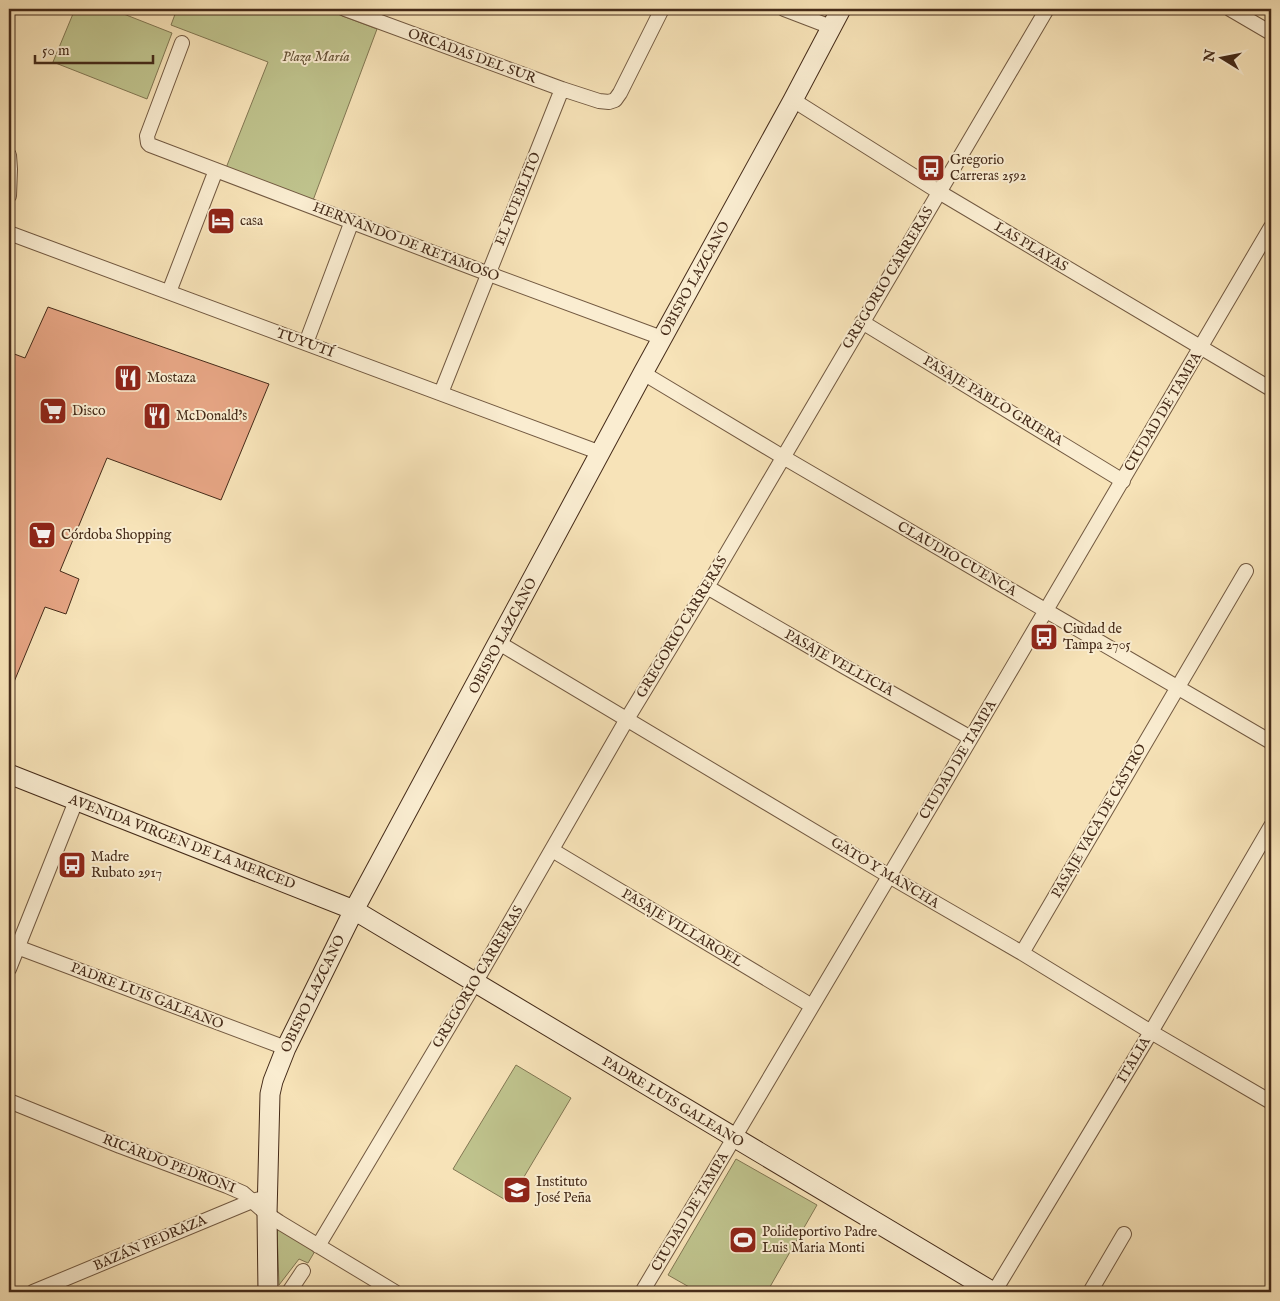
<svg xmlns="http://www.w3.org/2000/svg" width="1280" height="1301" font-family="'IM FELL English',serif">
  <rect width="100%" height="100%" fill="#f7e3b8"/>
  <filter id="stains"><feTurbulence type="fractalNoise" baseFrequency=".004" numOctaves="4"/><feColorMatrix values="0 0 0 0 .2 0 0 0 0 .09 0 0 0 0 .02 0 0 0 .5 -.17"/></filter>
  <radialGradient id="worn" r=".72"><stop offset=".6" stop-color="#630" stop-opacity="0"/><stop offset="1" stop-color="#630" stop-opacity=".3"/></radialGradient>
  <path fill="#bfc38d" stroke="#827753" d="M 75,9 L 111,9 L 172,33 L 147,99 L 53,62 Z
    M 177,9 L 324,9 L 377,29 L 312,203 L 224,173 L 268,62 L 171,25 Z
    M 516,1065 L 571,1098 L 509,1202 L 453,1169 Z
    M 736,1159 L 817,1205 L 767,1292 L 698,1292 L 668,1275 Z
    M 277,1229 L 315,1251 L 308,1263 L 299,1259 L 279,1285 Z"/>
  <path fill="#e6a584" stroke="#452b19" d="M 48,307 L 269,384 L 221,500 L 107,458 L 60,571 L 79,579 L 66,614 L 45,607 L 9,694 L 9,352 L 25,358 Z"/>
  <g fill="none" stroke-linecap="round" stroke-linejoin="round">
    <defs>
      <path id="minor" d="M 345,9 L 562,89 L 599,101 L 609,102 L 615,100 L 620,93 L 662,9
        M 784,9 L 831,27
        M 1230,9 L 1271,33
        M 182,43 L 147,136 L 148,143 L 150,145 L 489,274 L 662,338
        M 793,100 L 939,192 L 1271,389
        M 9,155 L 10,169 L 9,196
        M 9,233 L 601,453
        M 169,292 L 216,170
        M 862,322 L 1123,481
        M 306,343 L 352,221
        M 643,373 L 783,457 L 1271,742
        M 441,393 L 562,89
        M 707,587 L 845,667 L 971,738
        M 499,643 L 889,876 L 1022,953 L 1151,1032 L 1271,1102
        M 552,850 L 812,1006
        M 9,944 L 286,1048
        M 1022,953 L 1246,571
        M 9,969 L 76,801
        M 9,1101 L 120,1146 L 227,1186 L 243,1193 L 267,1214 L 279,1222 L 395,1292
        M 318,1246 L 475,983 L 627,719 L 707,587 L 1047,9
        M 33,1292 L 252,1201 L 260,1199
        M 289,1292 L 303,1271
        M 642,1292 L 734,1138 L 971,738 L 1271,227
        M 994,1292 L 1151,1032 L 1271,826
        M 1090,1292 L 1124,1234"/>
      <path id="secondary" d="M 9,774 L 354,910 L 993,1292
        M 268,1292 L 267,1214 L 270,1094 L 273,1081 L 286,1048 L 354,910 L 643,373 L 793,100 L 841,9"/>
    </defs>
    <use href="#minor" stroke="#725941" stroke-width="16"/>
    <use href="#secondary" stroke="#452b19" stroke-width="21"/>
    <use href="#minor" stroke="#faedd1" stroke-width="14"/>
    <use href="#secondary" stroke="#faedd1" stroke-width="19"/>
  </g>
  <defs>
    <symbol id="bus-square" viewBox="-11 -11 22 22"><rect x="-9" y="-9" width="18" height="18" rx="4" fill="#8f2418" stroke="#faedd1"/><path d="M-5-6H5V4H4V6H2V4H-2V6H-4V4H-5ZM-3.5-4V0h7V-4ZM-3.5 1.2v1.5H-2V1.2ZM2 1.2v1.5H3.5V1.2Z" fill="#fff"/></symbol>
    <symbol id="hotel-square" viewBox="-11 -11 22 22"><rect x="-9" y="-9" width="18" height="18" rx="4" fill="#8f2418" stroke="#faedd1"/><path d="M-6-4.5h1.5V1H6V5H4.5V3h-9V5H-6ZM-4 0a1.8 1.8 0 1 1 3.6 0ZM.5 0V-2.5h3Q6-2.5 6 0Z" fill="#fff"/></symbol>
    <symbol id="restaurant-square" viewBox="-11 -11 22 22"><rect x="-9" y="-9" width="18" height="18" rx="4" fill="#8f2418" stroke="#faedd1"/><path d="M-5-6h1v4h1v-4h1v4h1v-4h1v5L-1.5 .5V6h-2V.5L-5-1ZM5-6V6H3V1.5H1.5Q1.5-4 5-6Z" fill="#fff"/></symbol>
    <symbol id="supermarket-square" viewBox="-11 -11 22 22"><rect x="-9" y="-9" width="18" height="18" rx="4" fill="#8f2418" stroke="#faedd1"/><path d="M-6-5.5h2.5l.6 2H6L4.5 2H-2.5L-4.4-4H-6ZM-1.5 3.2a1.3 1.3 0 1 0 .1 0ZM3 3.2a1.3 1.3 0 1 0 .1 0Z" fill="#fff"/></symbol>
    <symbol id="school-square" viewBox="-11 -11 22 22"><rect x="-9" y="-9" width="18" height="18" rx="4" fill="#8f2418" stroke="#faedd1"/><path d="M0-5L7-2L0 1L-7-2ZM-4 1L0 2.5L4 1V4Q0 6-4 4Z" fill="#fff"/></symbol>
    <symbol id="stadium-square" viewBox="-11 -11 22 22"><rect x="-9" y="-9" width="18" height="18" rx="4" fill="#8f2418" stroke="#faedd1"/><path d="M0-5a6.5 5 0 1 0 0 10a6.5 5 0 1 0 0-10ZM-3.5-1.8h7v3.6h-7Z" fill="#fff"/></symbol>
  </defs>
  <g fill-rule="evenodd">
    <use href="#bus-square" x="915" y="152" width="32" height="32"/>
    <use href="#hotel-square" x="205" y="205" width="32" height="32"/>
    <use href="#restaurant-square" x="112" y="362" width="32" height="32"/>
    <use href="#supermarket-square" x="37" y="395" width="32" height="32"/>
    <use href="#restaurant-square" x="141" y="400" width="32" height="32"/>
    <use href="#supermarket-square" x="26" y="519" width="32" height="32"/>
    <use href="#bus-square" x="1028" y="621" width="32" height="32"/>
    <use href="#bus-square" x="56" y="849" width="32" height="32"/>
    <use href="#school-square" x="501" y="1174" width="32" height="32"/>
    <use href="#stadium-square" x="727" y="1224" width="32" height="32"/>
  </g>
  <g text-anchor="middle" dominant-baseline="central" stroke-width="4" stroke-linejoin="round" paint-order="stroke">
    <g font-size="14" fill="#452b19" stroke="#faedd1">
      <text transform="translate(472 56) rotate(20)">ORCADAS DEL SUR</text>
      <text transform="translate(518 199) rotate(-68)">EL PUEBLITO</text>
      <text transform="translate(406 242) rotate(21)">HERNANDO DE RETAMOSO</text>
      <text transform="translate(1031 247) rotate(31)">LAS PLAYAS</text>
      <text transform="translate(888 278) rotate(-59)">GREGORIO CARRERAS</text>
      <text transform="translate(695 279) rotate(-61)">OBISPO LAZCANO</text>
      <text transform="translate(305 343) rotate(20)">TUYUTÍ</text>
      <text transform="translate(993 401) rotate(31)">PASAJE PABLO GRIERA</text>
      <text transform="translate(1163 412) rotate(-59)">CIUDAD DE TAMPA</text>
      <text transform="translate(957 559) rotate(30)">CLAUDIO CUENCA</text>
      <text transform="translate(682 627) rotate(-59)">GREGORIO CARRERAS</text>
      <text transform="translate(503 636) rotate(-62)">OBISPO LAZCANO</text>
      <text transform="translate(839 663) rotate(29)">PASAJE VELLICIA</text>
      <text transform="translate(958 760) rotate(-59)">CIUDAD DE TAMPA</text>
      <text transform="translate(1099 821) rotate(-60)">PASAJE VACA DE CASTRO</text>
      <text transform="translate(182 842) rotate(21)">AVENIDA VIRGEN DE LA MERCED</text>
      <text transform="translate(885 873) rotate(31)">GATO Y MANCHA</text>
      <text transform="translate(682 928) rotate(31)">PASAJE VILLAROEL</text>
      <text transform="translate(478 977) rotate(-59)">GREGORIO CARRERAS</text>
      <text transform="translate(313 994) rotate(-64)">OBISPO LAZCANO</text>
      <text transform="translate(147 996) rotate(21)">PADRE LUIS GALEANO</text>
      <text transform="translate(1134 1060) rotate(-59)">ITALIA</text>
      <text transform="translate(673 1102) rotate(31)">PADRE LUIS GALEANO</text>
      <text transform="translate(169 1164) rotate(21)">RICARDO PEDRONI</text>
      <text transform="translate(690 1212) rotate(-59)">CIUDAD DE TAMPA</text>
      <text transform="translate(150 1243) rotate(-23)">BAZÁN PEDRAZA</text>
    </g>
    <g font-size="14" font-style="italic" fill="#645136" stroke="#faedd1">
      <text x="316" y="57">Plaza María</text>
    </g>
    <g font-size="14" fill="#452b19" stroke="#faedd1" text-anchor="start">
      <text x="950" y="160">Gregorio<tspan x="950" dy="16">Carreras 2592</tspan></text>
      <text x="240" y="221">casa</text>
      <text x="147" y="378">Mostaza</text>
      <text x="72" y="411">Disco</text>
      <text x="176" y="416">McDonald's</text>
      <text x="61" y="535">Córdoba Shopping</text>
      <text x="1063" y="629">Ciudad de<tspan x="1063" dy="16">Tampa 2705</tspan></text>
      <text x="91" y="857">Madre<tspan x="91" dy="16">Rubato 2917</tspan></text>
      <text x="536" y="1182">Instituto<tspan x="536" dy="16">José Peña</tspan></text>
      <text x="762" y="1232">Polideportivo Padre<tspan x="762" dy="16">Luis Maria Monti</tspan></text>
    </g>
  </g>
  <rect width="1280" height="1301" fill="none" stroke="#f7e3b8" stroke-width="30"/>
  <rect x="10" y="10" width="1260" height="1281" fill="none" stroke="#452b19" stroke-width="2.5"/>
  <rect x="15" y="15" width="1250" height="1271" fill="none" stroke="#452b19"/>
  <g transform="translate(1222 58) rotate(280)" stroke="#faedd1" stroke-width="4" paint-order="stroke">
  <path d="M0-4L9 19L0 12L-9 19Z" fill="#452b19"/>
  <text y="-8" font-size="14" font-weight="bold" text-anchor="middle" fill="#452b19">N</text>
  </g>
  <path d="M35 55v8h118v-8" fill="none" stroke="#452b19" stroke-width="2.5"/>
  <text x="42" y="55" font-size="15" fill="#452b19" stroke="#faedd1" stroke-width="4" paint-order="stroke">50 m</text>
  <rect width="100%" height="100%" filter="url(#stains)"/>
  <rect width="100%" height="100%" fill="url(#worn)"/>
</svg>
